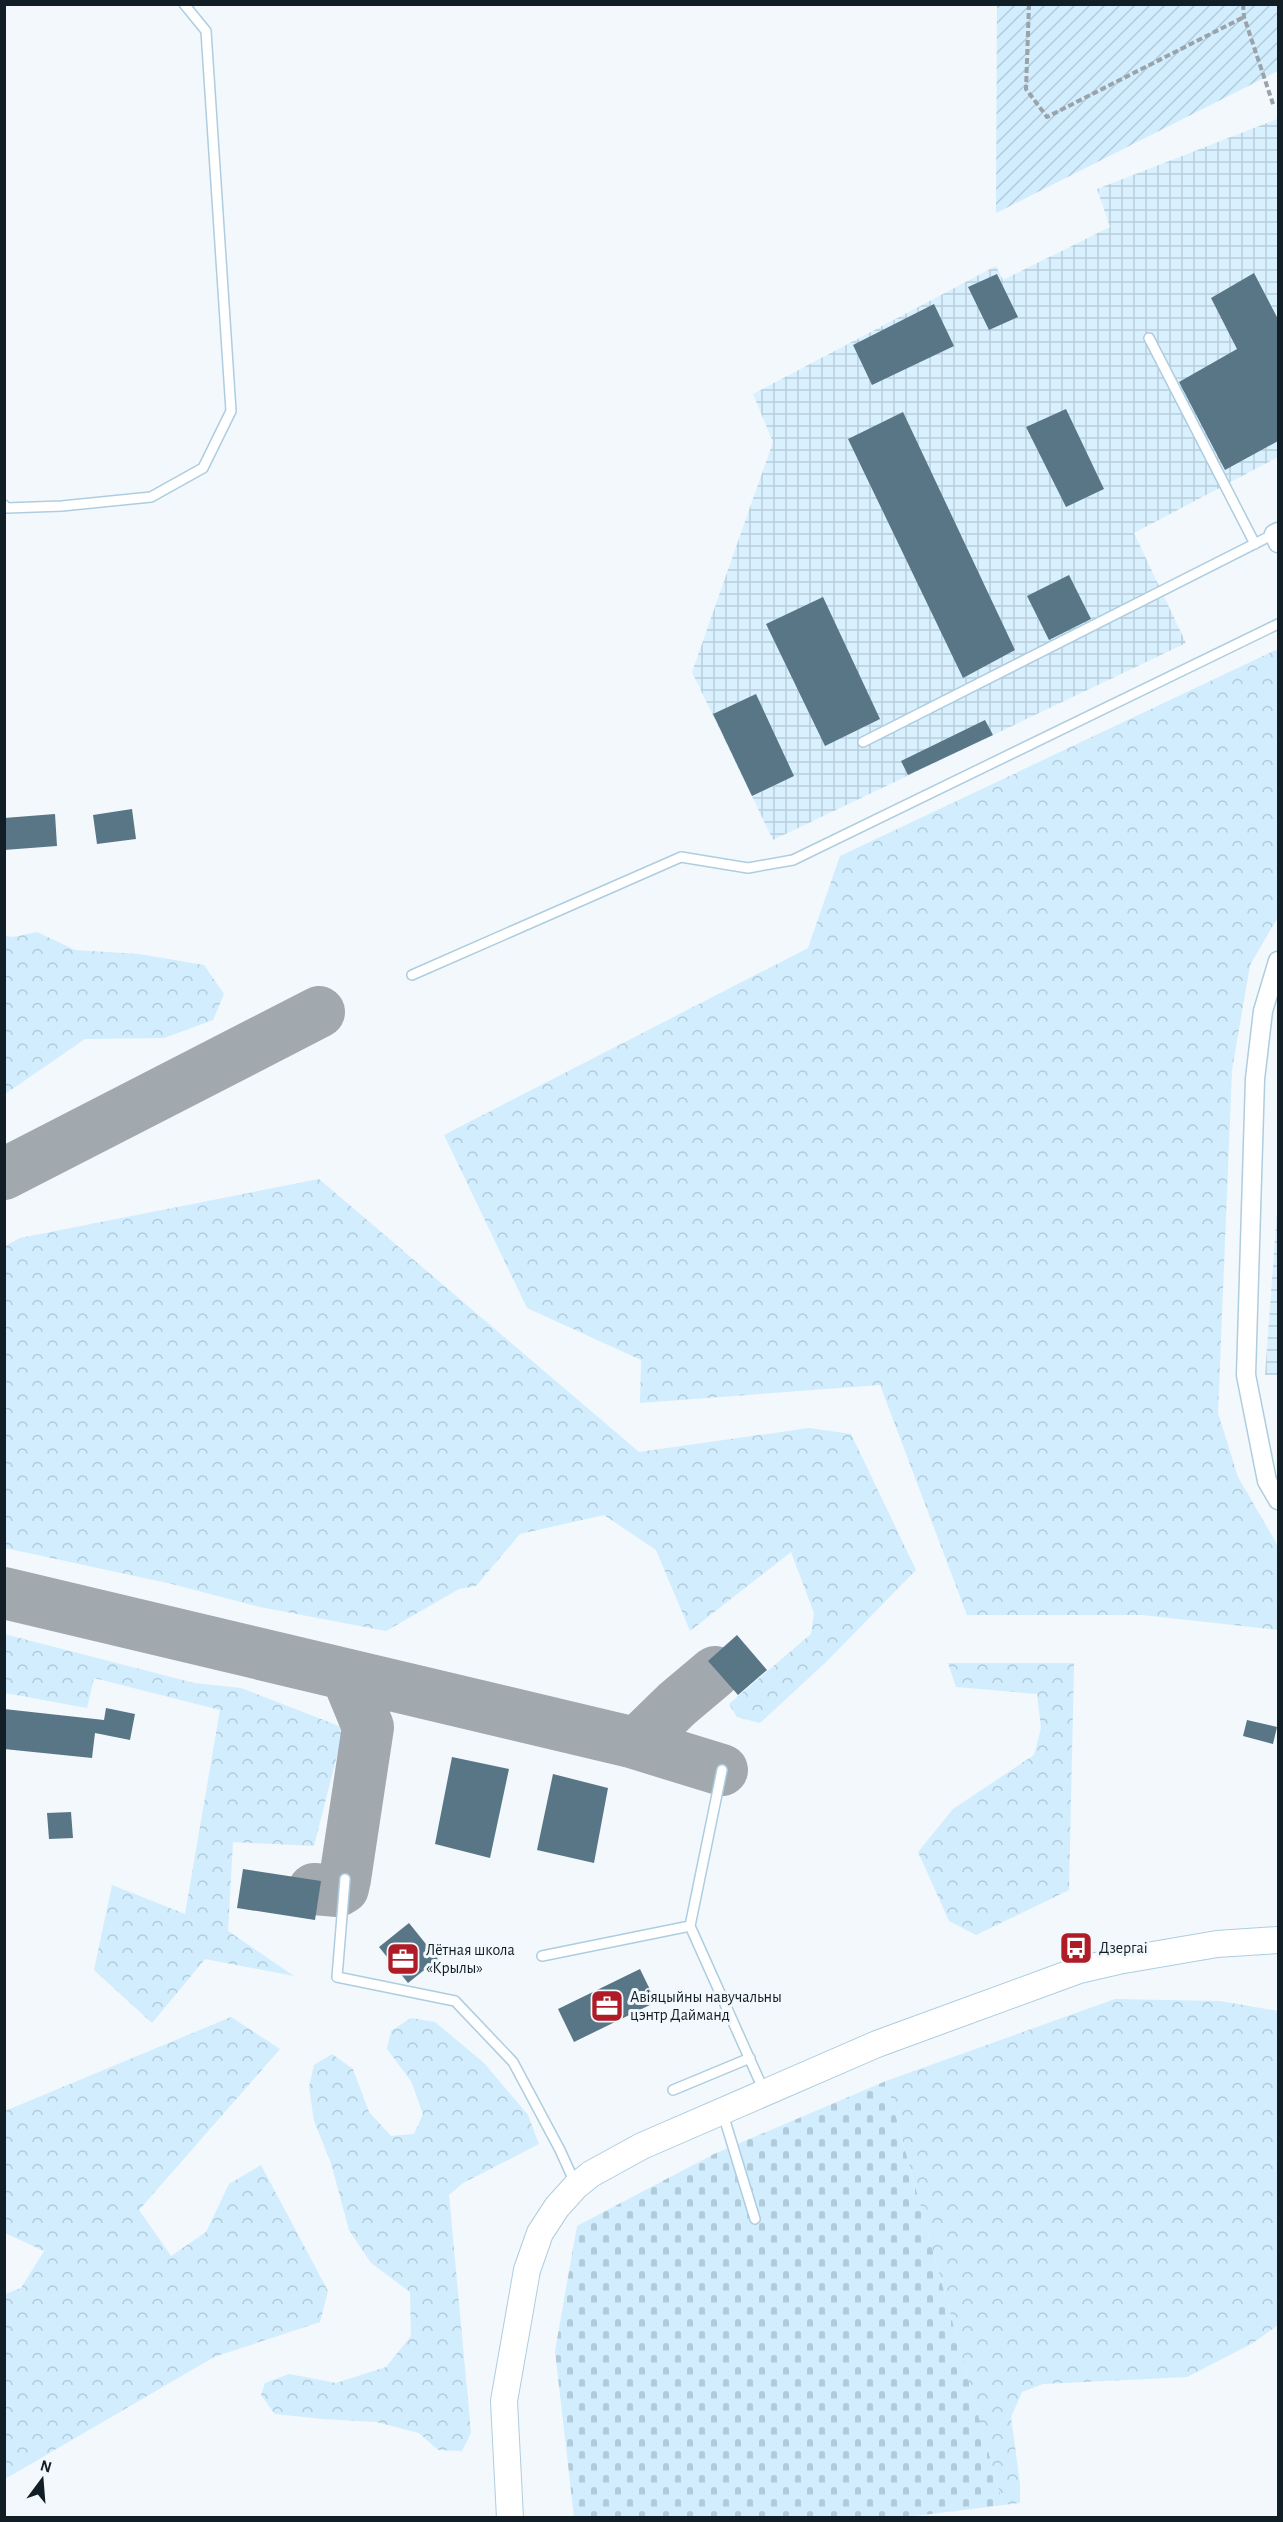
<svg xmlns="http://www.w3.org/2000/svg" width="1283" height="2522" font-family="'Alegreya Sans',sans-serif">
  <defs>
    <pattern id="industrial-grid" width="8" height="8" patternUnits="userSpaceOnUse" patternTransform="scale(1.5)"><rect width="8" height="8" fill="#d9f1ff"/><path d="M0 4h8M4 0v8" fill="none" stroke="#b9ceda"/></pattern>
    <pattern id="forest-crowns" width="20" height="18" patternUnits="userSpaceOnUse" patternTransform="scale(1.5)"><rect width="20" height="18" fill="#d1edfe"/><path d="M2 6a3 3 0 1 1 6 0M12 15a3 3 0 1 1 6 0" fill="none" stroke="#b2cbda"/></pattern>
    <pattern id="cemetery-stones" width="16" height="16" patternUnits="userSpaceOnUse" patternTransform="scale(1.5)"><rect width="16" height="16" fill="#d1edfe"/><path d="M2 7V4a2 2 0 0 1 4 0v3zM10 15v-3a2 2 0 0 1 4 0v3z" fill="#b2cbda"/></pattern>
    <pattern id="garden-furrows" width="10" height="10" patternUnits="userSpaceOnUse" patternTransform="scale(1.5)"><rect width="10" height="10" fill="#d1edfe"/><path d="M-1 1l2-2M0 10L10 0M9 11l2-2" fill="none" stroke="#b2cbda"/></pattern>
  </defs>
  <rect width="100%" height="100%" fill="#f2f8fc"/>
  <path fill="url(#industrial-grid)" d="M 1277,119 L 1278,457 L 1134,533 L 1186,643 L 773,840 L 692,672 L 773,442 L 753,394 L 996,266 L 1003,280 L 1110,227 L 1097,189 Z
    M 1278,1198 L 1278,1375 L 1265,1375 Z"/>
  <path fill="url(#forest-crowns)" d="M 1278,649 L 1278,917 L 1250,965 L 1232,1070 L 1218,1413 L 1238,1477 L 1278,1546 L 1278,1630 L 1142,1615 L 967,1615 L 880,1385 L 640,1403 L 641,1360 L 527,1308 L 444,1135 L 808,948 L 840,856 Z
    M 37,932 L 75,950 L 139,954 L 204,965 L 224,994 L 213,1020 L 164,1038 L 85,1039 L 5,1094 L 5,936 L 13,937 Z
    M 319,1179 L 639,1452 L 809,1428 L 851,1434 L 916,1570 L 827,1661 L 760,1723 L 737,1717 L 729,1704 L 811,1634 L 814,1613 L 791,1552 L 690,1631 L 656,1550 L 604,1515 L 520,1534 L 476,1586 L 459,1589 L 386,1631 L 260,1607 L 172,1584 L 5,1548 L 5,1246 L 20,1238 Z
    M 4,1634 L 194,1683 L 241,1688 L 344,1728 L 314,1846 L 233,1842 L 228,1931 L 294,1976 L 205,1959 L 152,2023 L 94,1970 L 112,1885 L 185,1914 L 220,1710 L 94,1678 L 87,1708 L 5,1693 Z
    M 948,1663 L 1074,1663 L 1069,1890 L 976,1935 L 949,1921 L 918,1852 L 953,1809 L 1034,1755 L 1041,1728 L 1037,1694 L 956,1687 Z
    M 1115,1999 L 1220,2001 L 1278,2011 L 1278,2325 L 1253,2343 L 1187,2377 L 1043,2384 L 1022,2392 L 1011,2417 L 1020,2484 L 1020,2503 L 1003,2505 L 886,2081 Z
    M 231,2017 L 280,2049 L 139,2210 L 171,2256 L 206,2232 L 229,2184 L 261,2165 L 328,2291 L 320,2322 L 214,2357 L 5,2479 L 5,2294 L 21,2288 L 44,2251 L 5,2233 L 5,2111 Z
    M 411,2018 L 435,2022 L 484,2063 L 528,2115 L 539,2144 L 463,2183 L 449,2195 L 471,2433 L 462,2451 L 438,2450 L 419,2433 L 376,2422 L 323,2419 L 275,2414 L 261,2395 L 265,2383 L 289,2374 L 336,2383 L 386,2367 L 411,2336 L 410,2292 L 371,2263 L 349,2230 L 331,2163 L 314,2121 L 309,2087 L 314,2065 L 332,2054 L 353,2069 L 369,2112 L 391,2136 L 414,2134 L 423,2114 L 411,2081 L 387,2049 L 391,2031 Z"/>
  <path fill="url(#cemetery-stones)" d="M 886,2081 L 1003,2505 L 899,2518 L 574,2517 L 555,2351 L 577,2226 L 714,2154 Z"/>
  <path fill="url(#garden-furrows)" d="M 997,5 L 1278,5 L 1278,71 L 996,213 Z"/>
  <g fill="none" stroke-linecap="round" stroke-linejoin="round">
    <path stroke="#a1a9ae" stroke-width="52" d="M 4,1174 L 319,1012
      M 4,1593 L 631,1742 L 722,1770
      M 631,1742 L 641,1739 L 677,1704 L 715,1672
      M 314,1889 L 338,1891 L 343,1888 L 345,1879 L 368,1727 L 347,1676"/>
  </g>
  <path fill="#597687" d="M 1254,273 L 1278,319 L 1278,441 L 1225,470 L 1179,382 L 1237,349 L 1211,298 Z
    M 997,274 L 1018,317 L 989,330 L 968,287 Z
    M 934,304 L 954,346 L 872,385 L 853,345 Z
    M 1066,409 L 1104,489 L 1066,507 L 1026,427 Z
    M 903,412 L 1015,650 L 963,678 L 848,439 Z
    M 1069,575 L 1091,619 L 1049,640 L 1027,596 Z
    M 823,597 L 880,719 L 825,746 L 766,624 Z
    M 756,694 L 794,776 L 752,796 L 713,714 Z
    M 985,720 L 993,735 L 908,775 L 901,761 Z
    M 132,809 L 136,839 L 97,844 L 93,815 Z
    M 55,814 L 57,846 L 4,850 L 4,818 Z
    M 737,1635 L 767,1670 L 738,1695 L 708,1661 Z
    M 106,1708 L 135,1714 L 130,1740 L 95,1733 L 92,1758 L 4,1749 L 4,1709 L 104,1720 Z
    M 1247,1720 L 1277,1727 L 1273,1744 L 1243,1736 Z
    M 452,1757 L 509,1769 L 490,1858 L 435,1844 Z
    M 553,1774 L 608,1788 L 594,1863 L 537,1850 Z
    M 71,1812 L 73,1838 L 49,1839 L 47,1813 Z
    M 243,1869 L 321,1881 L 315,1920 L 237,1908 Z
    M 409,1923 L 438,1959 L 408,1983 L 379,1947 Z
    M 640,1969 L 656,2002 L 574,2042 L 558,2009 Z"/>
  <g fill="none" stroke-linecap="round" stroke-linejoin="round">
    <defs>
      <path id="lane" d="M 1149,338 L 1255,544
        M 4,505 L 7,508 L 62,506 L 151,497 L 203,468 L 231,411 L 206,31 L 184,4
        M 863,742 L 1274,534
        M 412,975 L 681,857 L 748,868 L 793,860 L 1278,624
        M 722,1770 L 690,1926 L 764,2091
        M 345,1879 L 337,1977 L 455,2001 L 513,2062 L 560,2150 L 575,2183
        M 542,1956 L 690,1926
        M 673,2090 L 750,2058
        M 723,2114 L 755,2219"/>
      <path id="street" d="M 1278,532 L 1274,534 L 1278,543
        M 1278,961 L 1263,1011 L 1255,1079 L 1246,1375 L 1267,1481 L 1278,1500"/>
      <path id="secondary" d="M 510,2518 L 504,2401 L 527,2270 L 540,2233 L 557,2207 L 576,2186 L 591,2174 L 642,2146 L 877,2044 L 1079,1970 L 1118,1961 L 1217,1944 L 1278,1940"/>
    </defs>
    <use href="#lane" stroke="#aecde0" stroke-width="12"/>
    <use href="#street" stroke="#aecde0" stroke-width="21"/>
    <use href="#secondary" stroke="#aecde0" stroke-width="28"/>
    <path stroke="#9aa3a8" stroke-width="4" stroke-dasharray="6 3" stroke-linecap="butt" d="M 1029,4 L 1026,89 L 1047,117 L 1244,17
      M 1243,4 L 1244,17 L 1274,107"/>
    <use href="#lane" stroke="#fff" stroke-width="9"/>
    <use href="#street" stroke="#fff" stroke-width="18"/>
    <use href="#secondary" stroke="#fff" stroke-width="26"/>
  </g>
  <defs>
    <symbol id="bus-square" viewBox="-11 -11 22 22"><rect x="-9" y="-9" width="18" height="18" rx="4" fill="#af1c28" stroke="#f2f8fc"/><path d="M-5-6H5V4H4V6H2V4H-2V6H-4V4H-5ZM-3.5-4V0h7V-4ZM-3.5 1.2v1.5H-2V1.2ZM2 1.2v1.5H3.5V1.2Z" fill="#fff"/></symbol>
    <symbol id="office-square" viewBox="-11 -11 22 22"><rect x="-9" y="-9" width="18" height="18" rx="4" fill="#af1c28" stroke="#f2f8fc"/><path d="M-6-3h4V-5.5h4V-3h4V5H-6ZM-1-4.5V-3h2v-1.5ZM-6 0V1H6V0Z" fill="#fff"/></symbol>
  </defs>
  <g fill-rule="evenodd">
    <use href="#bus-square" x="1057" y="1929" width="38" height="38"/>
    <use href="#office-square" x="384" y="1940" width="38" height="38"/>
    <use href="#office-square" x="588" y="1987" width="38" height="38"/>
  </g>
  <g text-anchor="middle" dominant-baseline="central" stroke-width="6" stroke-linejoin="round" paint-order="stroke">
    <g font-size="16" fill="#121e25" stroke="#f2f8fc" text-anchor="start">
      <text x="1099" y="1948">Дзергаі</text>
      <text x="426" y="1950">Лётная школа<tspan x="426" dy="18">«Крылы»</tspan></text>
      <text x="630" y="1997">Авіяцыйны навучальны<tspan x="630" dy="18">цэнтр Дайманд</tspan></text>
    </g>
  </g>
  <rect width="1283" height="2522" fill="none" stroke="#121e25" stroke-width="12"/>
  <g transform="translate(42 2480) rotate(16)" stroke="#f2f8fc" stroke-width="4.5" paint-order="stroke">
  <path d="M0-4.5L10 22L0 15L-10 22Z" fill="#121e25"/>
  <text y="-9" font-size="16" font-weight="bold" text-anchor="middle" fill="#121e25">N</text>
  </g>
</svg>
